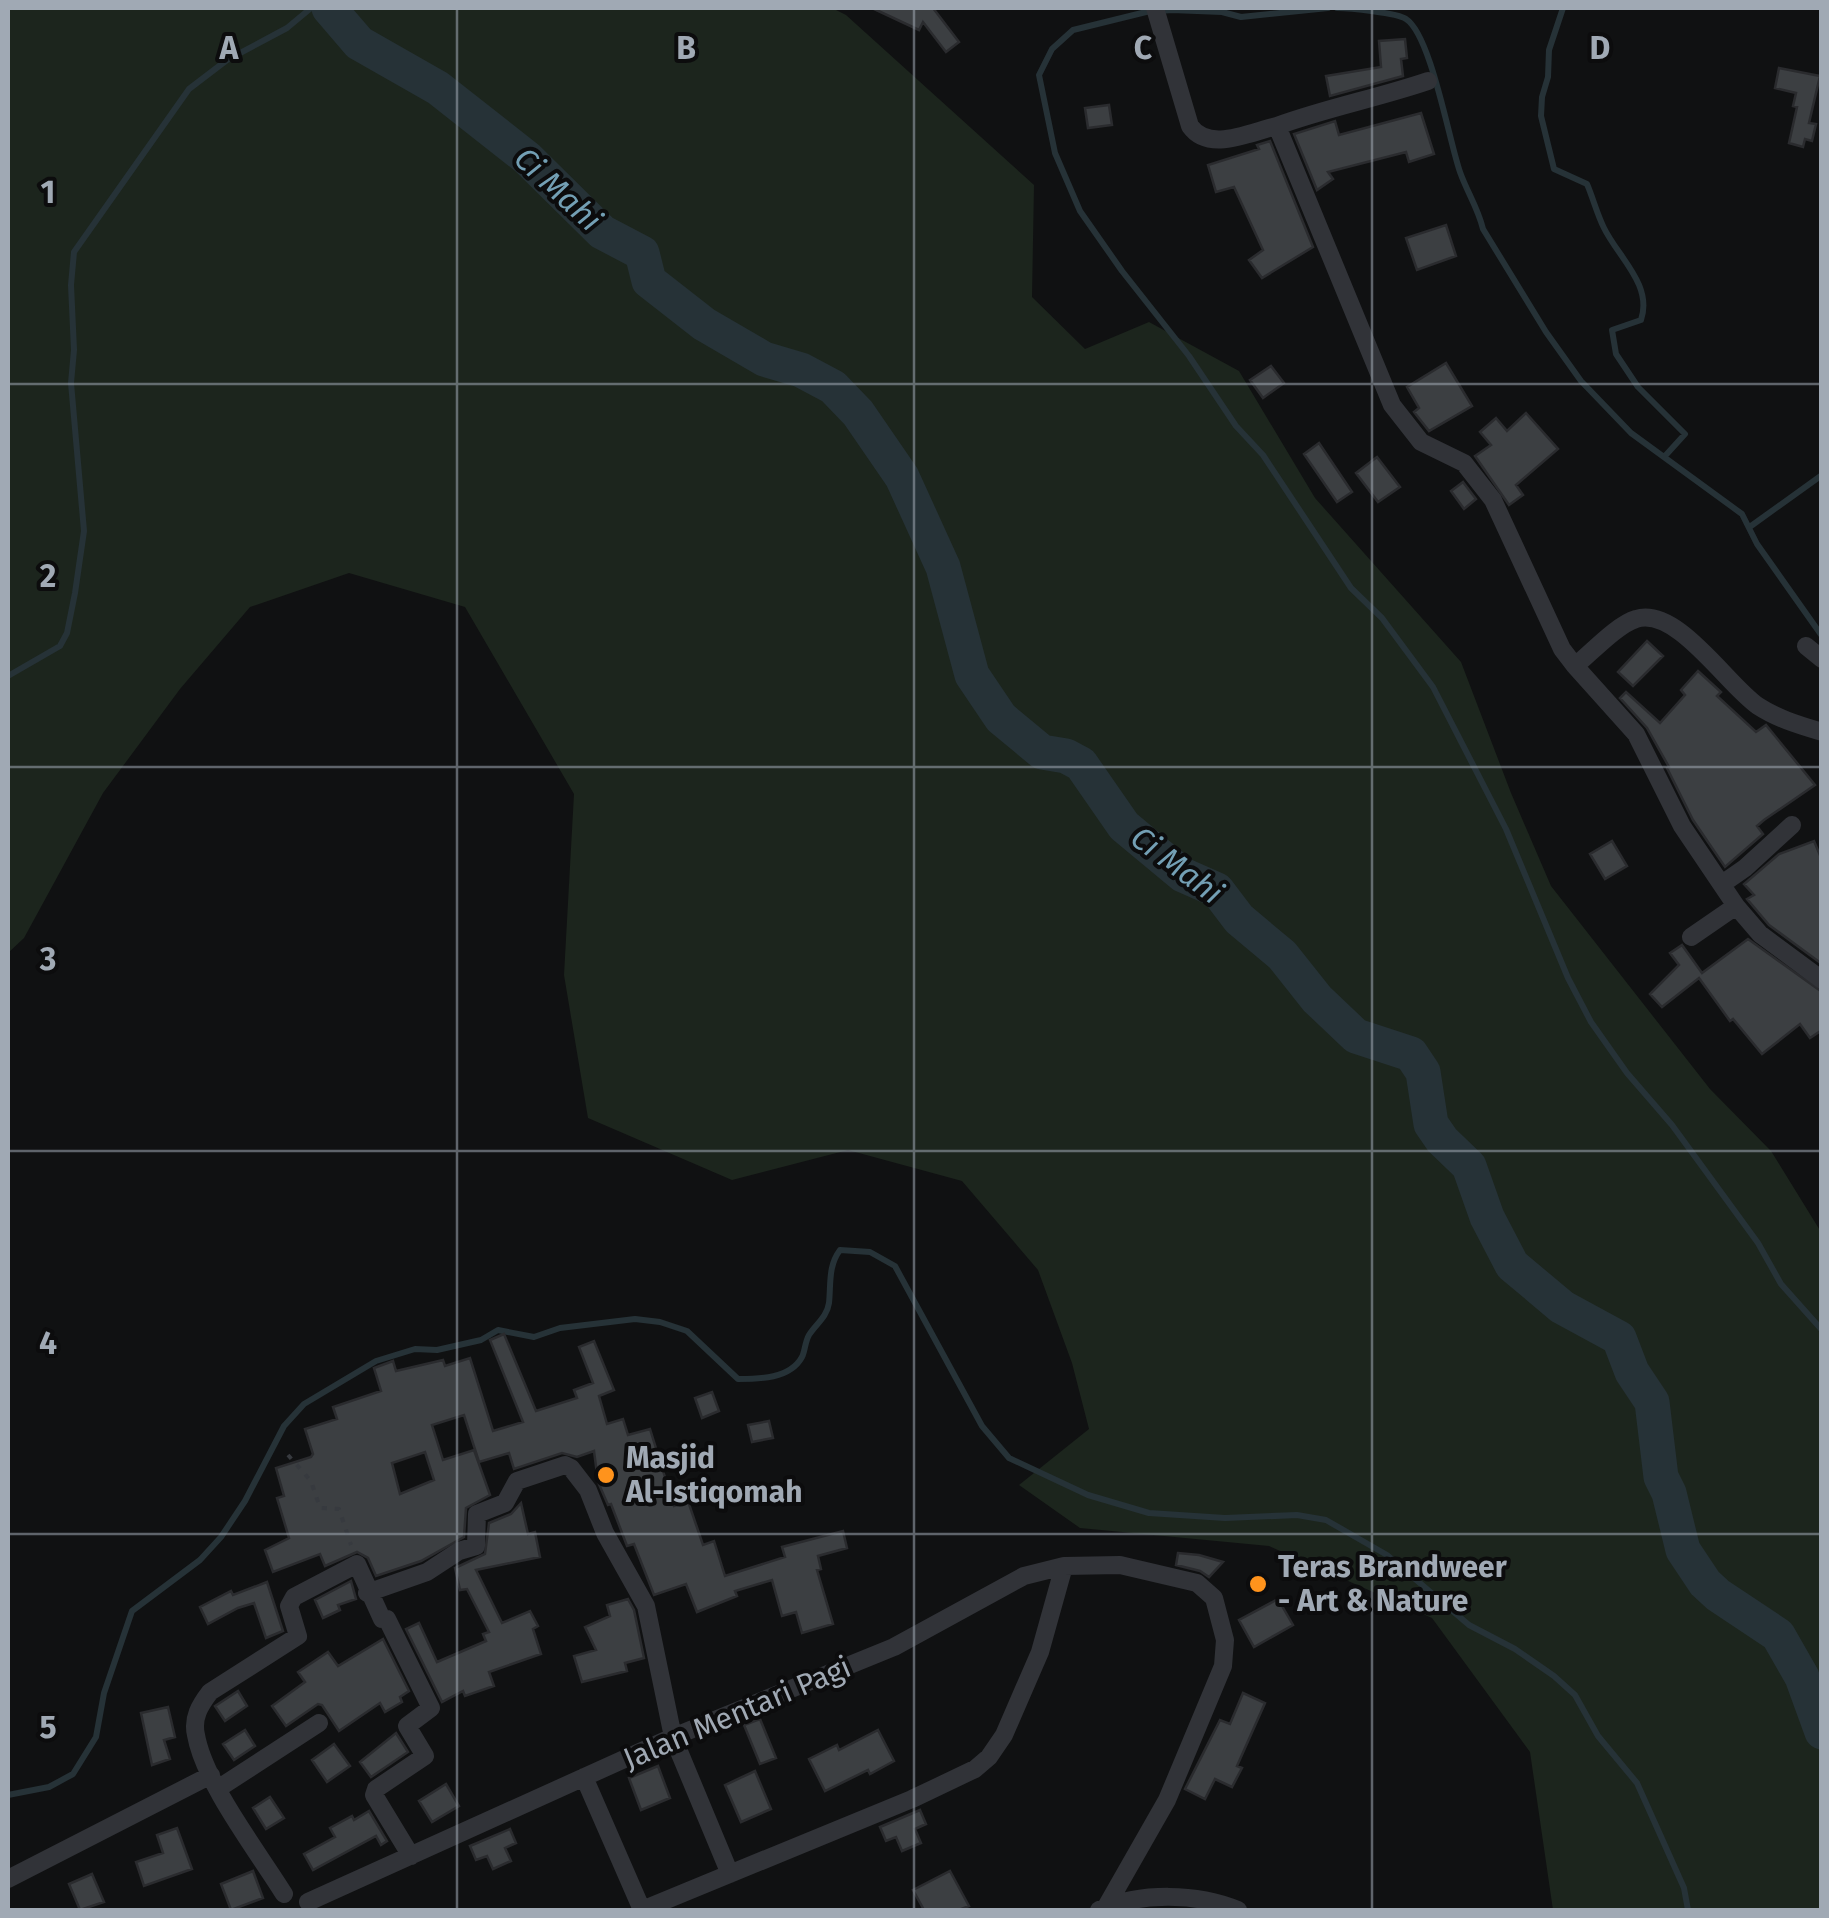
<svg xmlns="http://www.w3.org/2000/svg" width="1829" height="1918" font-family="'Fira Sans',sans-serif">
  <rect width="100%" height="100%" fill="#101112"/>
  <path fill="#1c251d" d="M 8,8 L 832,8 L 846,15 L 1034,185 L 1032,297 L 1085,349 L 1149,322 L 1239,371 L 1315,498 L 1461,662 L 1511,793 L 1551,886 L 1710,1089 L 1771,1151 L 1821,1232 L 1821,1910 L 1553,1910 L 1530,1752 L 1432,1618 L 1269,1546 L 1080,1528 L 1019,1485 L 1089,1429 L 1072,1363 L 1038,1270 L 962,1181 L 848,1150 L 732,1180 L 588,1118 L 564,975 L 574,794 L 465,607 L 349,573 L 250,607 L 180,689 L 103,793 L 24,938 L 8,953 Z"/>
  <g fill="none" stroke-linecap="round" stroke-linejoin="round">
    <path stroke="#263237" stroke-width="6" d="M 1328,8 L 1241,17 L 1222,12 L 1172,10 L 1146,12 L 1073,30 L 1052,49 L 1039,75 L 1055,153 L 1080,211 L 1122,271 L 1189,356 L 1236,426 L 1263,455 L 1351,588 L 1382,618 L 1433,687 L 1506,829 L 1568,978 L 1591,1022 L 1627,1073 L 1672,1125 L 1758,1243 L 1781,1284 L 1822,1330
      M 1337,8 C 1349,8 1398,13 1406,19 C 1431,35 1449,141 1460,172 C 1467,192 1478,208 1483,229 L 1546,332 L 1581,381 L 1631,433 L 1742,514 L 1757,544 L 1822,636
      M 1563,8 L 1549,50 L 1548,77 L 1542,97 L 1541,116 L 1554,169 L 1587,184 C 1593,198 1597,214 1604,228 C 1618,257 1653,285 1641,320 L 1612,330 L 1616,354 L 1638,387 L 1685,434 L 1665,456
      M 1751,526 L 1822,475
      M 8,676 L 60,646 L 67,633 L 75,593 L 84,531 L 71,383 L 74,350 L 71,285 L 74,252 L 189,89 L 227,60 L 287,28 L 311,8
      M 8,1795 L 49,1787 L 73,1774 L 96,1737 L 104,1693 L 132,1611 L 200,1560 L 221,1537 L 245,1501 L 284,1426 L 304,1404 L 376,1361 L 415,1349 L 437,1350 L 481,1340 L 498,1330 L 534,1337 L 560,1328 L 635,1319 L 660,1322 L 687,1331 L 738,1379 C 759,1379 790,1379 802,1357 C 805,1351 805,1342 809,1335 C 816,1324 827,1317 829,1303 C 831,1284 828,1266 840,1250 L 870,1252 L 895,1266 L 982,1426 L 1009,1458 L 1088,1495 L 1149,1513 L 1225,1518 L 1297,1515 L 1326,1520 L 1387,1555 L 1469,1625 L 1515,1649 L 1554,1676 L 1575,1695 L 1598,1736 L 1637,1783 L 1684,1888 L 1688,1910"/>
    <path stroke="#263237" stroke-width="35" d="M 329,8 L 359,43 L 438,88 L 527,158 L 602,232 L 642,253 L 649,281 L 704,324 L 764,359 L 801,370 L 833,387 L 858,413 L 902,477 L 943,567 L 972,675 L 1001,718 L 1042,752 L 1066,756 L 1081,764 L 1124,826 L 1183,875 L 1217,890 L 1239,919 L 1282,955 L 1317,999 L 1356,1036 L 1411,1054 L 1423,1072 L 1431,1124 L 1442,1140 L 1469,1166 L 1487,1217 L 1512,1265 L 1562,1307 L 1619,1338 L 1632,1372 L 1652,1402 L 1661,1477 L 1669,1493 L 1683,1550 L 1705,1583 L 1718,1595 L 1778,1635 L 1802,1677 L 1822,1732"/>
  </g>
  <path fill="#3c3f42" stroke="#2a2b2e" stroke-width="2.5" fill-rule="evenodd" d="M 872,8 L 933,8 L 959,42 L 946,52 L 923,22 L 919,30 Z
    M 1405,39 L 1407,58 L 1401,59 L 1403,76 L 1330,96 L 1326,76 L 1381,67 L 1379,41 Z
    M 1779,68 L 1820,76 L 1809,123 L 1816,124 L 1812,141 L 1805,139 L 1803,147 L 1789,143 L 1797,107 L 1793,106 L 1796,93 L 1775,88 Z
    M 1109,105 L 1112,125 L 1088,128 L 1085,108 Z
    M 1421,113 L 1434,154 L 1409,162 L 1406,152 L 1328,172 L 1333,179 L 1317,190 L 1294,134 L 1335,121 L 1339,135 Z
    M 1270,141 L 1313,247 L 1262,278 L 1249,260 L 1263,250 L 1234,187 L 1216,192 L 1208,165 L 1259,149 L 1257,145 Z
    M 1446,225 L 1456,256 L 1417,270 L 1406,238 Z
    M 1446,363 L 1472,406 L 1429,431 L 1414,412 L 1419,408 L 1407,387 Z
    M 1271,366 L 1284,383 L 1263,398 L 1250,380 Z
    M 1526,413 L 1558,449 L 1516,485 L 1523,495 L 1509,505 L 1475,456 L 1491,445 L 1480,432 L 1496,418 L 1507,431 Z
    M 1319,443 L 1352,492 L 1337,502 L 1304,454 Z
    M 1377,457 L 1400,487 L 1378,502 L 1356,473 Z
    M 1463,482 L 1476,499 L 1464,509 L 1451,491 Z
    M 1647,641 L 1663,656 L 1633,686 L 1618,672 Z
    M 1698,671 L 1721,692 L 1717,696 L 1756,732 L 1766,725 L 1815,785 L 1764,820 L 1757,826 L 1763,834 L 1725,867 L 1693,820 L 1667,768 L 1669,767 L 1647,728 L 1620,698 L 1626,692 L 1660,723 L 1685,695 L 1681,690 Z
    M 1612,841 L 1627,866 L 1605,879 L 1590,854 Z
    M 1814,841 L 1822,860 L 1822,964 L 1769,925 L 1747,899 L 1754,895 L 1744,884 L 1779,854 Z
    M 1748,939 L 1822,992 L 1822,1030 L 1810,1038 L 1800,1024 L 1762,1054 L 1733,1019 L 1730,1021 L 1699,978 L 1662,1007 L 1650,994 L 1679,965 L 1670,953 L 1682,945 L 1702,973 Z
    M 504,1334 L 536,1411 L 577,1398 L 574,1390 L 593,1383 L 579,1347 L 594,1341 L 614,1390 L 599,1396 L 607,1424 L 623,1419 L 628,1435 L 650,1429 L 674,1506 L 688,1501 L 703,1545 L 714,1541 L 725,1576 L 785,1557 L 782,1547 L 843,1531 L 847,1548 L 818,1556 L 821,1569 L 817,1570 L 833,1624 L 802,1633 L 796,1612 L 782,1616 L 772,1580 L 735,1591 L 737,1596 L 697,1612 L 686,1584 L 654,1595 L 634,1544 L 627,1546 L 611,1504 L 608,1505 L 598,1482 L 594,1451 L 577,1457 L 562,1453 L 514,1469 L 509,1453 L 479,1462 L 464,1415 L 432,1425 L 443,1460 L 474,1450 L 490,1495 L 466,1508 L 464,1537 L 421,1561 L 376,1576 L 368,1558 L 357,1552 L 325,1566 L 320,1554 L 273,1572 L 265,1550 L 289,1538 L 277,1498 L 284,1496 L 276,1468 L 311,1457 L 313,1454 L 305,1429 L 337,1419 L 333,1407 L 381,1391 L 374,1368 L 393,1361 L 396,1371 L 443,1360 L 445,1366 L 470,1358 L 493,1431 L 523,1422 L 490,1340 ZM 425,1452 L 434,1480 L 400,1494 L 392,1463 Z
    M 712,1392 L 719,1411 L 702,1418 L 695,1398 Z
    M 769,1421 L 773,1438 L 752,1442 L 748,1425 Z
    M 521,1503 L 528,1534 L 535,1532 L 540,1557 L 476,1570 L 502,1623 L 530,1611 L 538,1626 L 533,1629 L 541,1654 L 489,1672 L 494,1686 L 465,1696 L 463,1691 L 442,1702 L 406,1629 L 419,1623 L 437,1662 L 486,1641 L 483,1634 L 489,1632 L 467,1589 L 460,1590 L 455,1568 L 485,1554 L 489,1523 L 511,1514 Z
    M 1178,1553 L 1199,1555 L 1223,1562 L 1209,1577 L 1200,1571 L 1176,1565 Z
    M 351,1581 L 356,1599 L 338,1605 L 340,1610 L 323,1618 L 315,1600 Z
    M 267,1582 L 283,1631 L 266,1638 L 254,1603 L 238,1608 L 208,1624 L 200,1607 L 231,1591 L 233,1595 Z
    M 628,1599 L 634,1610 L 644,1658 L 625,1663 L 627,1671 L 582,1682 L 574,1656 L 596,1650 L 585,1627 L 610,1616 L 607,1605 Z
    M 1278,1599 L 1293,1625 L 1254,1647 L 1239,1620 Z
    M 383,1639 L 409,1691 L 400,1697 L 402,1702 L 385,1712 L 380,1703 L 339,1731 L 322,1705 L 318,1704 L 286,1726 L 272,1706 L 305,1682 L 298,1672 L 328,1652 L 338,1666 Z
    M 238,1691 L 247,1706 L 225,1721 L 215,1706 Z
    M 1243,1693 L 1265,1703 L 1237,1766 L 1242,1768 L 1232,1787 L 1215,1779 L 1205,1799 L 1185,1789 L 1220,1720 L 1230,1724 Z
    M 168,1707 L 175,1737 L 164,1740 L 170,1759 L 152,1765 L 141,1713 Z
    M 760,1719 L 776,1758 L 760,1764 L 744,1725 Z
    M 245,1730 L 255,1746 L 234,1760 L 223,1744 Z
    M 878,1730 L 894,1761 L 870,1774 L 868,1770 L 825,1791 L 809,1759 L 837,1745 L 839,1750 Z
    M 396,1733 L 408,1752 L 371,1777 L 360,1762 Z
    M 334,1744 L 350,1766 L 327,1782 L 312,1760 Z
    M 658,1766 L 670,1798 L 641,1810 L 629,1778 Z
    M 755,1771 L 771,1809 L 741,1822 L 725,1785 Z
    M 446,1784 L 459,1806 L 432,1822 L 419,1801 Z
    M 270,1797 L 284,1818 L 266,1829 L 253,1808 Z
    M 920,1810 L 926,1824 L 915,1829 L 921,1843 L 902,1851 L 896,1837 L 886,1841 L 880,1827 Z
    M 369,1811 L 387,1841 L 381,1845 L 376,1836 L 313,1870 L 304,1854 L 335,1837 L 330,1828 L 352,1816 L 354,1820 Z
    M 177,1828 L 192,1869 L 144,1886 L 136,1862 L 163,1853 L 157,1835 Z
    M 510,1829 L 516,1843 L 505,1848 L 511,1861 L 493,1869 L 487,1856 L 476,1860 L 470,1846 Z
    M 253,1871 L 263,1898 L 231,1910 L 221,1884 Z
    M 950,1871 L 969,1906 L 959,1910 L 924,1910 L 913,1890 Z
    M 92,1874 L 104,1902 L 80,1910 L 69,1884 Z"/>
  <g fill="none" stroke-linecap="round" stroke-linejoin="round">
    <path stroke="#373a3f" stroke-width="4" stroke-dasharray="5 8" stroke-linecap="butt" d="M 288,1455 L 311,1481 L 320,1508 L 339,1509 L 351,1545"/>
    <path stroke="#313338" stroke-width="18" d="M 1155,8 L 1190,126 C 1209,153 1250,132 1277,126 L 1392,405 L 1421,442 L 1464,463 L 1493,500 L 1562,649 L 1575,666 C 1590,654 1618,624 1636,619 C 1677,606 1727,685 1758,706 C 1778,719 1799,725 1822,732
      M 1277,126 C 1326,108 1378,98 1428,81
      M 1806,646 L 1822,659
      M 1575,666 L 1636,734 L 1682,826 L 1736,906 L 1760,934 L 1822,980
      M 1722,884 L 1745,868 L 1792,825
      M 1691,937 L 1736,906
      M 367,1593 L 427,1572 L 459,1551 L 476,1546 L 477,1514 L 505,1503 L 517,1481 L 565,1465 L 571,1468 L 588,1490 L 605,1533 L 646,1606 L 673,1737 L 730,1874
      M 584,1777 L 642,1910
      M 219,1788 L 319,1723
      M 8,1879 L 211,1775
      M 284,1894 C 258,1852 204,1782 196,1735 C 192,1718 200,1705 210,1692 L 298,1636 L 289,1606 L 294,1597 L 357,1564 L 382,1619 L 387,1619 L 431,1708 L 407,1726 L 425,1756 L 376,1789 L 374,1795 L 411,1856
      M 308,1902 L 673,1737 L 894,1647 L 1024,1576 L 1064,1566 L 1120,1565 L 1197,1583 L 1214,1598 L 1225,1640 L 1223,1666 L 1167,1800 L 1106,1907
      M 642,1910 L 912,1799 L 975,1769 L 989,1757 L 1004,1735 L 1040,1652 L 1064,1566
      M 1099,1910 C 1141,1892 1197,1893 1238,1910"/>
  </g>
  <path fill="none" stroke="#a0a9b4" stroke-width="2.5" stroke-opacity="0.55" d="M 457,8 L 457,1910M 914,8 L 914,1910M 1372,8 L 1372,1910M 8,384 L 1822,384M 8,767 L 1822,767M 8,1151 L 1822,1151M 8,1534 L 1822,1534"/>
  <g fill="#ff931c" stroke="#0c0c0d" stroke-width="4">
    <circle cx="606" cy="1475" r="10"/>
    <circle cx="1258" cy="1584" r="10"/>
  </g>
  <g text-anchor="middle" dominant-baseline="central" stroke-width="8" stroke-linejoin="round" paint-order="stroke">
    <g font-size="30" font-weight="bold" fill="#a0a9b4" stroke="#0c0c0d" text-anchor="start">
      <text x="626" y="1458">Masjid<tspan x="626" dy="34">Al-Istiqomah</tspan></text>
      <text x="1278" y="1567">Teras Brandweer<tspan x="1278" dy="34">- Art &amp; Nature</tspan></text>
    </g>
    <g font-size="30" fill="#a0a9b4" stroke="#0c0c0d">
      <text transform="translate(737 1713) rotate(-23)">Jalan Mentari Pagi</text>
    </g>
    <g font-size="32" font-style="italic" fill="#739fb4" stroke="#0c0c0d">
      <text transform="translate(558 189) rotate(43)">Ci Mahi</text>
      <text transform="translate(1177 865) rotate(37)">Ci Mahi</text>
    </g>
  </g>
  <g font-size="32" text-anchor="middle" font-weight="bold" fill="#a0a9b4" stroke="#0c0c0d" stroke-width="8" stroke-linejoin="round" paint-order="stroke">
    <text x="229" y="59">A</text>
    <text x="686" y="59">B</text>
    <text x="1143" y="59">C</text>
    <text x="1600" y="59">D</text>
    <text x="48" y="203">1</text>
    <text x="48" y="587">2</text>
    <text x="48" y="970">3</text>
    <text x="48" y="1354">4</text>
    <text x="48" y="1738">5</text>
  </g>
  <rect width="1829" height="1918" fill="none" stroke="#a0a9b4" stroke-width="20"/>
</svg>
